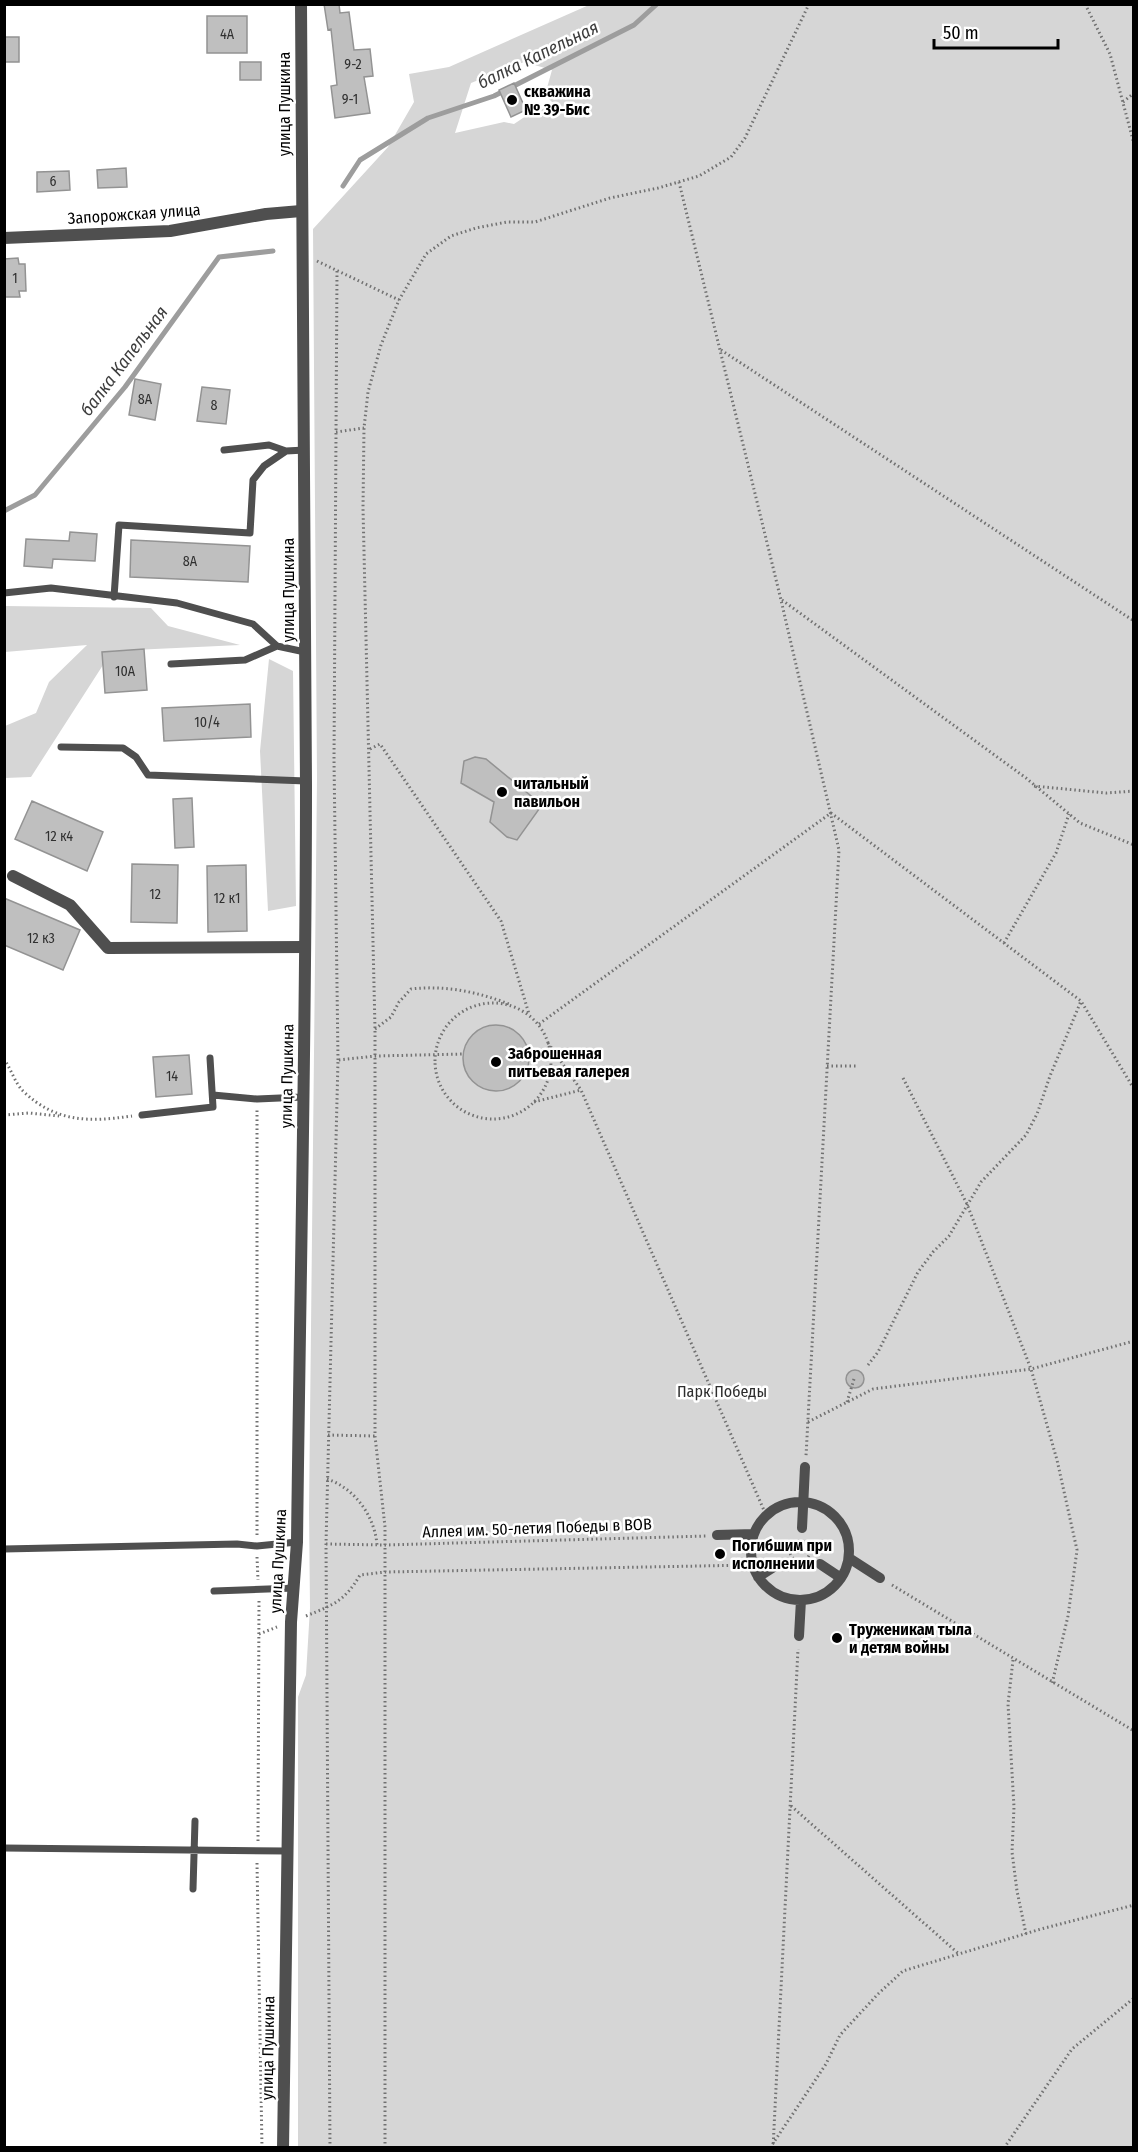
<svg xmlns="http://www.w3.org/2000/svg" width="1138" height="2152" font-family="'Fira Sans Condensed',sans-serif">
  <rect width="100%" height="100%" fill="#fff"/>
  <path fill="#d6d6d6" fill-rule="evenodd" d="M 589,5 L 1133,5 L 1133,2147 L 298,2148 L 298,1697 L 306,1675 L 310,1608 L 309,1511 L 317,778 L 313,229 L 388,147 L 414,102 L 409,74 L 449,67 ZM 524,62 L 552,70 L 545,95 L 553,103 L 541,110 L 538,108 L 514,124 L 504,122 L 455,133 L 471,83 Z
    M 5,606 L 151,608 L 168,626 L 240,645 L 112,651 L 31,777 L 5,778 L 5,726 L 36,713 L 49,682 L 87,645 L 5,652 Z
    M 269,659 L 293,671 L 296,906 L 268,911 L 260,751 Z"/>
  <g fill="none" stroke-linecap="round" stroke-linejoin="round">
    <path stroke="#9d9d9d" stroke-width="5" d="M 343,186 L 360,160 L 428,118 L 494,96 L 634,25 L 657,4
      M 4,511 L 35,495 L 125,387 L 219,257 L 273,251"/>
  </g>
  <path fill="#bfbfbf" stroke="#939393" stroke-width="1.5" d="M 324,4 L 339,4 L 340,13 L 349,12 L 354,50 L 370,49 L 373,76 L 364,77 L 370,113 L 335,118 L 331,86 L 337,85 L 331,29 L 328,30 Z
    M 207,16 L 247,16 L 247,53 L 207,53 Z
    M 4,37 L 19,37 L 19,62 L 4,62 Z
    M 240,62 L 261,62 L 261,80 L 240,80 Z
    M 514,83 L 526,110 L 511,117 L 499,90 Z
    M 126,168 L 127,187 L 98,188 L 97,170 Z
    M 69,171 L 70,190 L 37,192 L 37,172 Z
    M 18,258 L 19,264 L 25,264 L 26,291 L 19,291 L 20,297 L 4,297 L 4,259 Z
    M 135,379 L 161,384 L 155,420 L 129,415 Z
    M 202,387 L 230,390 L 226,424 L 197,421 Z
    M 70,532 L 97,534 L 95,561 L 53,559 L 52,568 L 24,566 L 26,539 L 69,541 Z
    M 131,540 L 250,546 L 248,582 L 130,577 Z
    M 144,649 L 147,690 L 105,693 L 102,652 Z
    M 250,704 L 251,737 L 164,741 L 162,708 Z
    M 475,757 L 486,759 L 542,805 L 517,840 L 507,837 L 490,822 L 494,802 L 461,783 L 464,761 Z
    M 192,798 L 194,847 L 175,848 L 173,799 Z
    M 32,801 L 103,832 L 87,871 L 15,839 Z
    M 132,864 L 178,865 L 177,923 L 131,922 Z
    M 246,865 L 247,931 L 208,932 L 207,866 Z
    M 4,898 L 80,930 L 63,970 L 4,945 Z
    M463 1058a33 33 0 1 1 66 0a33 33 0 1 1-66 0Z
    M 189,1055 L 192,1094 L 156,1097 L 153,1057 Z
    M846 1379a9 9 0 1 1 18 0a9 9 0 1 1-18 0Z"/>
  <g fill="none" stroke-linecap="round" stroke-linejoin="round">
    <path stroke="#717171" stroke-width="3" stroke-dasharray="1.5 3" stroke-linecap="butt" d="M 1085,4 L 1110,54 L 1134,144
      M 1123,102 L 1134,93
      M 679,182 L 781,600 L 839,850 L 806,1456
      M 317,261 L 399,300
      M 337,271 L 334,760 L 338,1060
      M 721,350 L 1134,621
      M 336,432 L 364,428
      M 782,600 L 1026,778 L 1080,823 L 1134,845
      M 370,749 L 380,744 L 501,921 L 529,1014
      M 1034,786 L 1106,793 L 1134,791
      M 1004,943 L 1056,853 L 1069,814
      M435 1061a58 58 0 1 1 116 0a58 58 0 1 1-116 0Z
      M 539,1024 L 831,813 L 1081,1001 L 1134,1089
      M 375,1029 L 391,1017 L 399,1002 L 411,989 C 445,985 478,992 509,1004
      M 548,1043 L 581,1090 L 766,1515
      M 4,1059 C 11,1069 15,1083 23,1091 C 56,1123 90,1122 132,1116
      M 827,1066 L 858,1066
      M 903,1078 L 967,1204 L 1031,1369 L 1057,1460 L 1077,1550 L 1068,1616 L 1052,1684
      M 534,1102 L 581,1090
      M 4,1115 L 29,1113 L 59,1116
      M 868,1365 L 878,1352 L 918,1272 L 933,1252 L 949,1236 L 981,1182 L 1026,1135 L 1037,1114 L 1050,1076 L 1081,1001
      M 847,1402 L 854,1379
      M 808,1422 L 873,1389 L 1031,1369 L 1134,1341
      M 328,1435 L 375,1436
      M 327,1479 C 355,1488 375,1517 377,1545
      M 257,1535 L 257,1110
      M790 1551a10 10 0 1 1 20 0a10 10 0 1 1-20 0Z
      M 326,1544 L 385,1545 L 706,1536
      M 257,1557 L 258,1580
      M 892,1585 L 1134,1731
      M 306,1616 C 333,1605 345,1601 360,1575 L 385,1572 L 751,1565
      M 259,1634 L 277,1627
      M 1013,1660 L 1008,1704 L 1014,1807 L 1012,1852 L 1017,1891 L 1026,1934
      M 791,1806 L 959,1954
      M 258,1841 L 259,1599
      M 257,1863 L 262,2148
      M 330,2148 L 326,1544 L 338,1060 L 376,1056 L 463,1054
      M 385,2148 L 385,1527 L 375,1436 L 375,1029 L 363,508 L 364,428 L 368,392 L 381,345 L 399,300 L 426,254 L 451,236 L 476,228 L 507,222 L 535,222 L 610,198 L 658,188 L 699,176 L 731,157 L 745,138 L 809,4
      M 770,2148 L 826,2064 L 840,2035 L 878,1994 L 903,1971 L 1041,1929 L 1134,1905
      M 773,2148 L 798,1649
      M 1004,2148 L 1072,2049 L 1134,1998"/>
    <path stroke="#4f4f4f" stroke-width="7" d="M 224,450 L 269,445 L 286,451
      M 4,593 L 51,588 L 177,603 L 253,624 L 277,646 L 305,652
      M 114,597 L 119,525 L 250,533 L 253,480 L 264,466 L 286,451 L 305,450
      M 171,664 L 245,660 L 277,646
      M 61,747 L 123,748 L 136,757 L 148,775 L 306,781
      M 213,1095 L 257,1099 L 303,1097
      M 142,1115 L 213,1107 L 210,1058
      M 4,1549 L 237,1544 L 257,1546 L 297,1542
      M 214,1591 L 295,1588
      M 4,1848 L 287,1851
      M 193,1889 L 195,1821"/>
    <path stroke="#4f4f4f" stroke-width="10" d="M751 1551a49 49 0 1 1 98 0a49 49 0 1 1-98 0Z
      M 802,1528 L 805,1467
      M 717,1535 L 754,1534
      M 849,1558 L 880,1578
      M 820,1564 L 841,1578
      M 758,1577 L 780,1563
      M 799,1636 L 801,1600"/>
    <path stroke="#4f4f4f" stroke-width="12" d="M 4,238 L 170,231 L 266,214 L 301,211
      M 13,876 L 70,905 L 108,948 L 305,947"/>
    <path stroke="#4f4f4f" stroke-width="12" d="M 283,2148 L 291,1622 L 297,1542 C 300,1290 306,1037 306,785 C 306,525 301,265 301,4"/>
  </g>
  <g fill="#000" stroke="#fff" stroke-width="2">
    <circle cx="512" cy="100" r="6"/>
    <circle cx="502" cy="792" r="6"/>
    <circle cx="496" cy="1062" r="6"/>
    <circle cx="720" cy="1554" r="6"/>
    <circle cx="837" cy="1638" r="6"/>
  </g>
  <g text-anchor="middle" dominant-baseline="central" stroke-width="5" stroke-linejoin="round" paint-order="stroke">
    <g font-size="14" fill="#303030">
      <text x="227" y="34">4А</text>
      <text x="353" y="64">9-2</text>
      <text x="350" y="99">9-1</text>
      <text x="53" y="181">6</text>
      <text x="15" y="278">1</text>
      <text x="145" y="399">8А</text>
      <text x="214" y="405">8</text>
      <text x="190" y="561">8А</text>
      <text x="125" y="671">10А</text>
      <text x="207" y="722">10/4</text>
      <text x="59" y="836">12 к4</text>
      <text x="155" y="894">12</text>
      <text x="227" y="898">12 к1</text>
      <text x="41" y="938">12 к3</text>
      <text x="172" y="1076">14</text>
    </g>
    <g font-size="16" font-weight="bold" fill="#000" stroke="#fff" text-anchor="start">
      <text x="524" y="91">скважина<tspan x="524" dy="18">№ 39-Бис</tspan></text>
      <text x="514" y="783">читальный<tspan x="514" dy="18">павильон</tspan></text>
      <text x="508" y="1053">Заброшенная<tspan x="508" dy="18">питьевая галерея</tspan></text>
      <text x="732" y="1545">Погибшим при<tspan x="732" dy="18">исполнении</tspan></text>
      <text x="849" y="1629">Труженикам тыла<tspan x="849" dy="18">и детям войны</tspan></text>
    </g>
    <g font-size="16" fill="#000" stroke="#fff">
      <text transform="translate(284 104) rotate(-90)">улица Пушкина</text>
      <text transform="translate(134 214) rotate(-4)">Запорожская улица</text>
      <text transform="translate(288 590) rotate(-90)">улица Пушкина</text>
      <text transform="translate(287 1076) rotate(-89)">улица Пушкина</text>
      <text transform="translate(537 1528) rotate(-2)">Аллея им. 50-летия Победы в ВОВ</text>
      <text transform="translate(278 1561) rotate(-87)">улица Пушкина</text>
      <text transform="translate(268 2048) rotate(-89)">улица Пушкина</text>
    </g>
    <g font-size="16" fill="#2d2d2d" stroke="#fff">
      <text x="722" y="1391">Парк Победы</text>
    </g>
    <g font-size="18" font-style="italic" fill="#3e3e3e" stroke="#fff">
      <text transform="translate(538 55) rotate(-26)">балка Капельная</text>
      <text transform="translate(124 361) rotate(-53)">балка Капельная</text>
    </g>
  </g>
  <rect width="1138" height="2152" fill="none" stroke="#000000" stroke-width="12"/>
  <path d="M934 39v9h124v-9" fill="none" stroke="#000000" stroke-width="3"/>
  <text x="943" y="39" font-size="18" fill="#000000" stroke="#ffffff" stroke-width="4.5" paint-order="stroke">50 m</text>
</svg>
